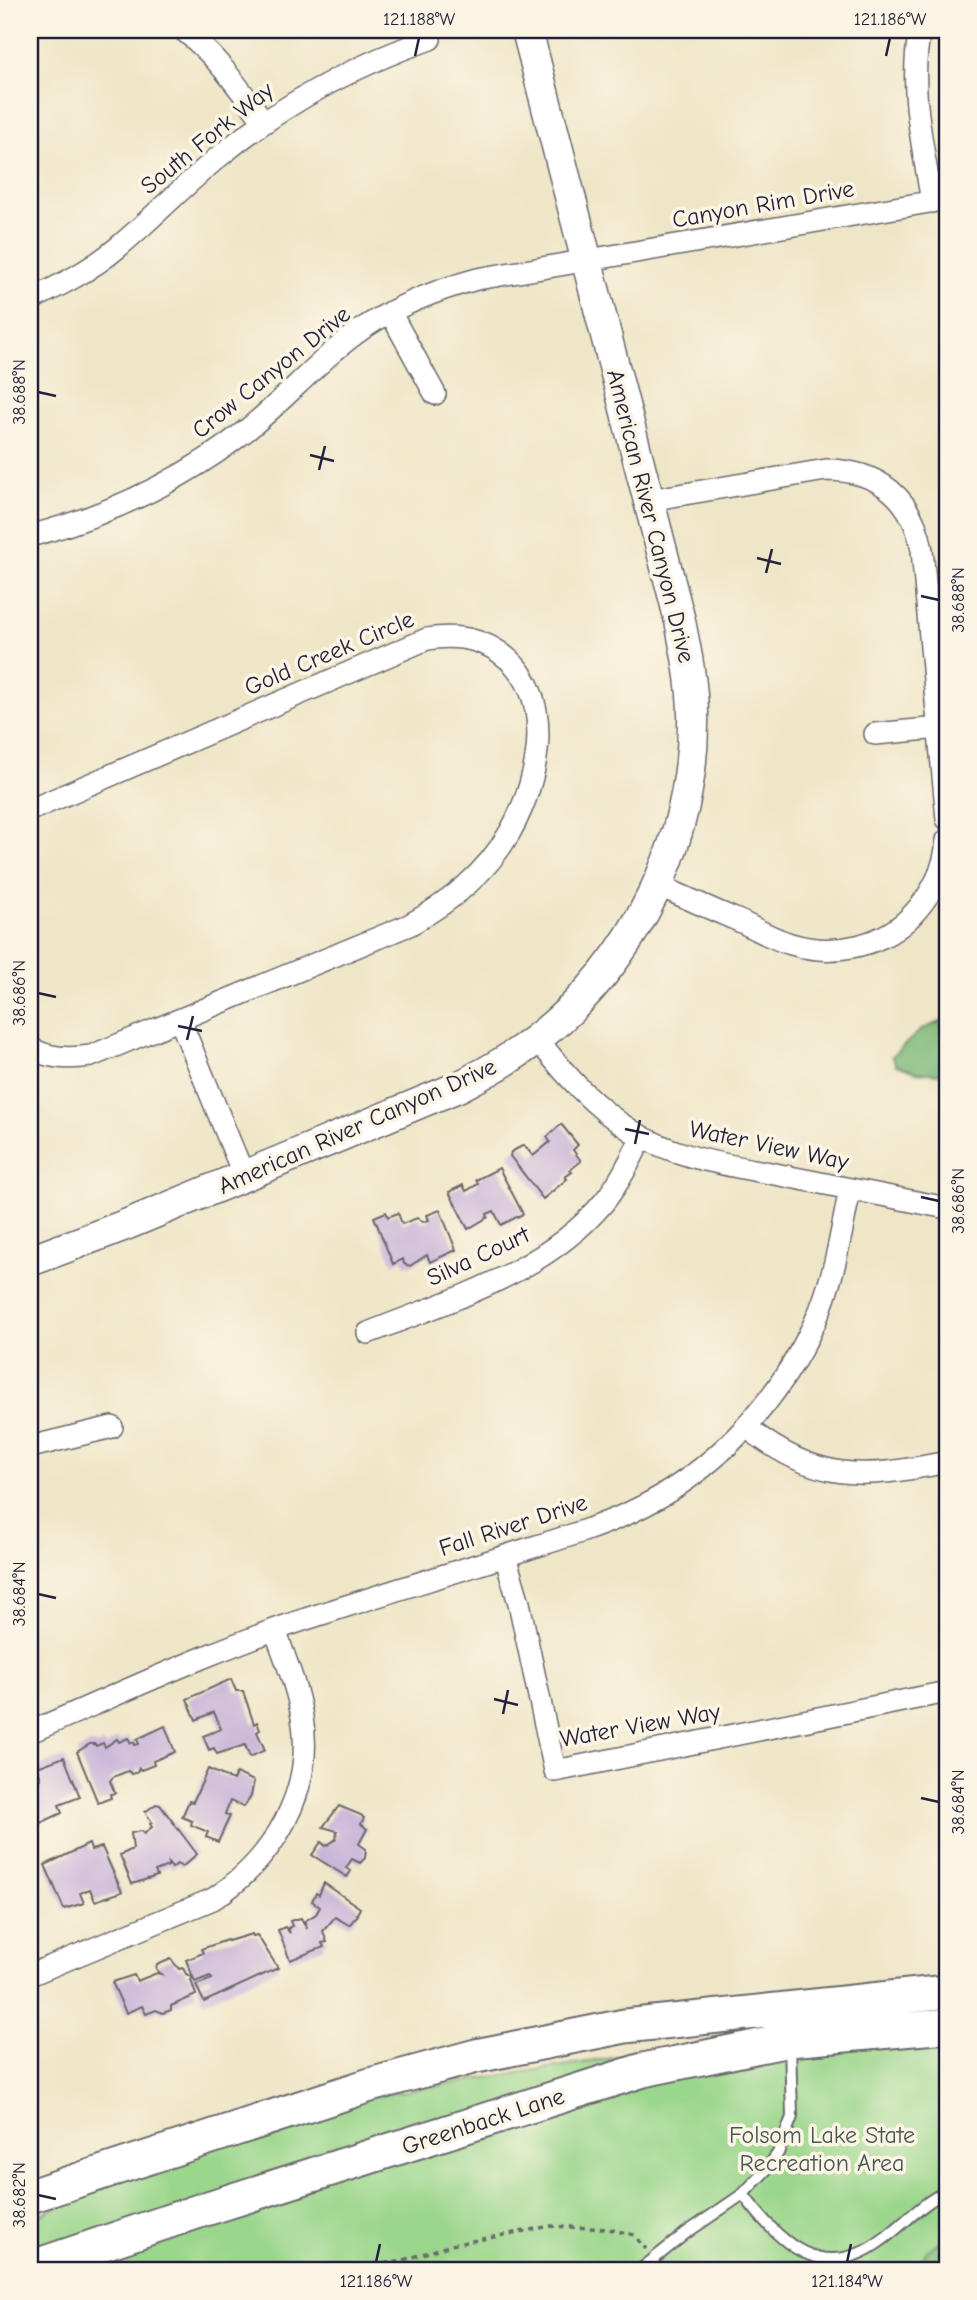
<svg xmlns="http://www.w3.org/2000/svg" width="977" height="2300" font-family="'Comic Neue',sans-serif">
  <rect width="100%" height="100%" fill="#fcf5e5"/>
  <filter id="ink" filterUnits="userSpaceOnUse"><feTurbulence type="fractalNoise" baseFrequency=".0143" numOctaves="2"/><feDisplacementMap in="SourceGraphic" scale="14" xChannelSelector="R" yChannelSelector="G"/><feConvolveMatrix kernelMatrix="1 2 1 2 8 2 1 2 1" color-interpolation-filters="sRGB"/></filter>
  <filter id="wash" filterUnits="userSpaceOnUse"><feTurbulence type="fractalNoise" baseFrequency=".00686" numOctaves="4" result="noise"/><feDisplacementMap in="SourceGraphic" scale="28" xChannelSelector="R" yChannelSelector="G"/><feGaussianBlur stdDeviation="1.57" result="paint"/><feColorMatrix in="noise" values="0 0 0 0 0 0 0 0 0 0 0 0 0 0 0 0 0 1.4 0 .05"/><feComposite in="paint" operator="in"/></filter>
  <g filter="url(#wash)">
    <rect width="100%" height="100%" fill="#efe6c8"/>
    <path fill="#9ad68b" stroke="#5e7c63" stroke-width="2" d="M 947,2005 L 947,2270 L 30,2270 L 30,2219 L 175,2157 L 354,2099 Z"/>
    <path fill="#7bb777" stroke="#4e6c59" stroke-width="2" d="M 947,1019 L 947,1075 L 916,1072 L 896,1065 L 892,1056 L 922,1029 Z
      M 947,2236 L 947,2270 L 917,2270 L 926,2252 Z"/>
    <g id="blocks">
      <path fill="#c6b0d8" d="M 561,1124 L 578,1145 L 573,1150 L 581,1161 L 570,1170 L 572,1172 L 565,1177 L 567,1179 L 543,1199 L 510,1156 L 511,1152 L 524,1145 L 533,1156 L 550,1142 L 547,1137 Z
        M 499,1168 L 523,1214 L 501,1225 L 494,1211 L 487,1214 L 488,1217 L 468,1229 L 449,1192 L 463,1185 L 466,1191 L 478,1184 L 476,1180 Z
        M 440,1210 L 456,1250 L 430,1262 L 427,1255 L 410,1266 L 404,1264 L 403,1259 L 393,1264 L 374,1217 L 386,1212 L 388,1217 L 398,1213 L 402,1224 L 417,1218 L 423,1222 L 429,1220 L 427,1215 Z
        M 231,1679 L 236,1691 L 243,1691 L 254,1724 L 257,1722 L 260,1730 L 257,1732 L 265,1750 L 250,1757 L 245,1745 L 217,1754 L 214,1748 L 209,1750 L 203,1736 L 221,1729 L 214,1712 L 196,1720 L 187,1699 Z
        M 165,1726 L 175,1752 L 153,1761 L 154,1765 L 141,1770 L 139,1768 L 137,1772 L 132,1774 L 128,1771 L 113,1777 L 110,1781 L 115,1793 L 110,1794 L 111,1798 L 98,1803 L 77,1752 L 90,1744 L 95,1744 L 96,1746 L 103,1743 L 105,1747 L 117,1739 L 119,1742 L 128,1738 L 131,1743 L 134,1742 L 135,1745 L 139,1744 L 137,1739 Z
        M 64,1757 L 80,1797 L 59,1805 L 62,1813 L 30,1828 L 30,1783 L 41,1779 L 37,1767 Z
        M 208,1769 L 233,1780 L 236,1773 L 254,1781 L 251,1796 L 244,1807 L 230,1801 L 225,1814 L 230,1816 L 218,1842 L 206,1837 L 208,1832 L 191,1825 L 192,1821 L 182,1817 L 189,1801 L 193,1802 Z
        M 156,1804 L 160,1805 L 197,1854 L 182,1867 L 177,1864 L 172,1868 L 168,1863 L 168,1866 L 155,1871 L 157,1876 L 132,1884 L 120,1855 L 133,1849 L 131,1833 L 141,1831 L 144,1834 L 152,1827 L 150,1824 L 152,1822 L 145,1812 Z
        M 339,1806 L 361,1815 L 364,1818 L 361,1824 L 367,1829 L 359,1844 L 366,1849 L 365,1858 L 360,1863 L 352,1859 L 346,1868 L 351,1871 L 347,1877 L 312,1855 L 321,1842 L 326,1846 L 336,1839 L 337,1831 L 323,1827 Z
        M 89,1844 L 91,1850 L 102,1847 L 122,1892 L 95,1901 L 90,1889 L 80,1893 L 84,1903 L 64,1909 L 45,1865 Z
        M 324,1883 L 360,1908 L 357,1914 L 358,1915 L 349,1925 L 335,1917 L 323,1931 L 327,1942 L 322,1943 L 324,1947 L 290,1960 L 278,1930 L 285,1927 L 290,1933 L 288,1928 L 292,1926 L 290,1921 L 301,1918 L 307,1929 L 305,1921 L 316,1914 L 320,1907 L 312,1901 L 316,1893 L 319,1895 Z
        M 252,1934 L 253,1936 L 257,1935 L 278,1968 L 204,2002 L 196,1985 L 212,1979 L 210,1976 L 195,1982 L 186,1960 L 203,1953 L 201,1949 L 227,1940 L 228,1941 Z
        M 171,1959 L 179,1969 L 183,1968 L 186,1974 L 192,1977 L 191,1980 L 196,1995 L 171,2006 L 171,2010 L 163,2013 L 156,2010 L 146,2014 L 142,2006 L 126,2013 L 112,1982 L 134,1975 L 137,1981 L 157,1973 L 161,1974 L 156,1969 L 157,1965 Z"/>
    </g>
  </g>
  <g filter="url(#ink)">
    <use href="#blocks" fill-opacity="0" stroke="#6a676c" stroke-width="2"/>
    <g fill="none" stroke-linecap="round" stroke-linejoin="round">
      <defs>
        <path id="lane" d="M 743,2194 C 779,2243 822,2285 882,2240 C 904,2224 922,2203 947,2191
          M 640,2270 L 686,2233 L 743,2194 L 767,2169 L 778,2153 L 792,2117 L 790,2043"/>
        <path id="street" d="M 183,30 C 216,55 239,88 264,122
          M 920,30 C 908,88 923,145 932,202
          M 30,300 C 61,285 91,270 117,248 C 153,218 185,184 221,155 C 284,103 353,66 430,39
          M 390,312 L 435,394
          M 649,500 L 826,470 C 879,470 913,498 922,550 L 947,819
          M 30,536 C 109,515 184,480 248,429 C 289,396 322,356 365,327 C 400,304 437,290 477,279 L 947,199
          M 875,734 L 939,728
          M 30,810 L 427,639 C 453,635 477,637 499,652 C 558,692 540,779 510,832 C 486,874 450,902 409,925 L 91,1056 C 69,1059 50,1059 30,1048
          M 658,885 C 684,897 711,909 737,920 C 755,928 773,939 791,944 C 835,957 885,946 915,912 C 934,891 945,868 947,840
          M 180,1020 L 244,1176
          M 537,1039 C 565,1074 593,1107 632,1131 C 677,1159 729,1165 780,1175 C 835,1186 891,1197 947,1208
          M 368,1333 C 452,1299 545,1273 604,1202 C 620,1182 631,1159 642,1137
          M 746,1427 C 818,1483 862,1479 947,1462
          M 30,1447 L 112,1427
          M 505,1556 L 519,1603 L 555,1771 L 947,1692
          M 30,1732 C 122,1693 214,1649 309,1618 C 371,1598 434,1578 496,1559 C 541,1544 588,1532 631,1512 C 713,1474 778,1403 815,1322 C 834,1280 841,1234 850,1189
          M 30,1975 L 213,1899 C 273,1860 315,1791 302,1717 C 297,1687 285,1658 275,1630"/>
        <path id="secondary" d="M 30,1261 L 128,1224 L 458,1087 C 485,1073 511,1059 535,1040 C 636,963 696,838 693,711 C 692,680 686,651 680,621 L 527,30"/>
        <path id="primary" d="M 30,2196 L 370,2085 L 476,2056 L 625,2026 L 947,1992
          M 30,2268 L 202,2210 L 643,2070 L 789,2040 L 947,2026"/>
      </defs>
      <use href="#lane" stroke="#6a676c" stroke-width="14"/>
      <use href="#street" stroke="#6a676c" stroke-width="24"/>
      <use href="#secondary" stroke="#6a676c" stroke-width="33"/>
      <use href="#primary" stroke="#6a676c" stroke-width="37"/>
      <path stroke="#6a676c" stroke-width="3.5" stroke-dasharray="5 5" stroke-linecap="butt" d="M 446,35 L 467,30
        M 283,2270 L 297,2266 L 328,2270
        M 345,2270 L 367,2265 L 397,2262 L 451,2245 L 551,2226 L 609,2229 L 634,2235 L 646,2249"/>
      <use href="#lane" stroke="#fff" stroke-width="10"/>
      <use href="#street" stroke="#fff" stroke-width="21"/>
      <use href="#secondary" stroke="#fff" stroke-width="30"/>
      <use href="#primary" stroke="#fff" stroke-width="33"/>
    </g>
  </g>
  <path fill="none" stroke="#22223b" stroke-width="2.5" d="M 415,56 L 419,38M 886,56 L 890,38M 38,392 L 56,396M 310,455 L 334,461M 319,470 L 325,446M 757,558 L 781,564M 766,573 L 772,549M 921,596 L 939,600M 38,993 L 56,997M 178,1026 L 202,1031M 187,1040 L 193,1016M 625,1129 L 649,1134M 635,1144 L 640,1120M 921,1197 L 939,1201M 38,1594 L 56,1598M 494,1699 L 518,1705M 503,1714 L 508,1690M 921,1798 L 939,1802M 38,2195 L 56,2199M 376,2262 L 380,2244M 847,2262 L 851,2244"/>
  <g text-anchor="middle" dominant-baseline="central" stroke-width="7" stroke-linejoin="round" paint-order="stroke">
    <g font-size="24" fill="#22223b" stroke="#fcf5e5">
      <text transform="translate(207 138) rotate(-39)">South Fork Way</text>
      <text transform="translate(763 204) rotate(-10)">Canyon Rim Drive</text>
      <text transform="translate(271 372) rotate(-39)">Crow Canyon Drive</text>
      <text transform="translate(651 516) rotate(76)">American River Canyon Drive</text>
      <text transform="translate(329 653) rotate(-23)">Gold Creek Circle</text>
      <text transform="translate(357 1126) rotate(-24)">American River Canyon Drive</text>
      <text transform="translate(769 1145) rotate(12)">Water View Way</text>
      <text transform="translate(478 1256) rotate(-25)">Silva Court</text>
      <text transform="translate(513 1525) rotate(-18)">Fall River Drive</text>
      <text transform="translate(640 1725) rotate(-10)">Water View Way</text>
      <text transform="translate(483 2121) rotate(-18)">Greenback Lane</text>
    </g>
    <g font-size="24" fill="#465853" stroke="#fcf5e5">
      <text x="822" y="2135">Folsom Lake State<tspan x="822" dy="28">Recreation Area</tspan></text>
    </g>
  </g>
  <rect width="977" height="2300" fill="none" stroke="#fcf5e5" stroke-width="77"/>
  <rect x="38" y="38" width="901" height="2224" fill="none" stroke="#22223b" stroke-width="2.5"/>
  <g font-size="18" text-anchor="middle" fill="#22223b">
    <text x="419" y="25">121.188°W</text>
    <text x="890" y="25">121.186°W</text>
    <text transform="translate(19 392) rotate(-90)" y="6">38.688°N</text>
    <text transform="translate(958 600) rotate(-90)" y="6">38.688°N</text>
    <text transform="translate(19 993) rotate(-90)" y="6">38.686°N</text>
    <text transform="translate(958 1201) rotate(-90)" y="6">38.686°N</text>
    <text transform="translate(19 1594) rotate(-90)" y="6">38.684°N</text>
    <text transform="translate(958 1802) rotate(-90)" y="6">38.684°N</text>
    <text transform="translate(19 2195) rotate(-90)" y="6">38.682°N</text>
    <text x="376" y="2287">121.186°W</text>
    <text x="847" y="2287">121.184°W</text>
  </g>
</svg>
